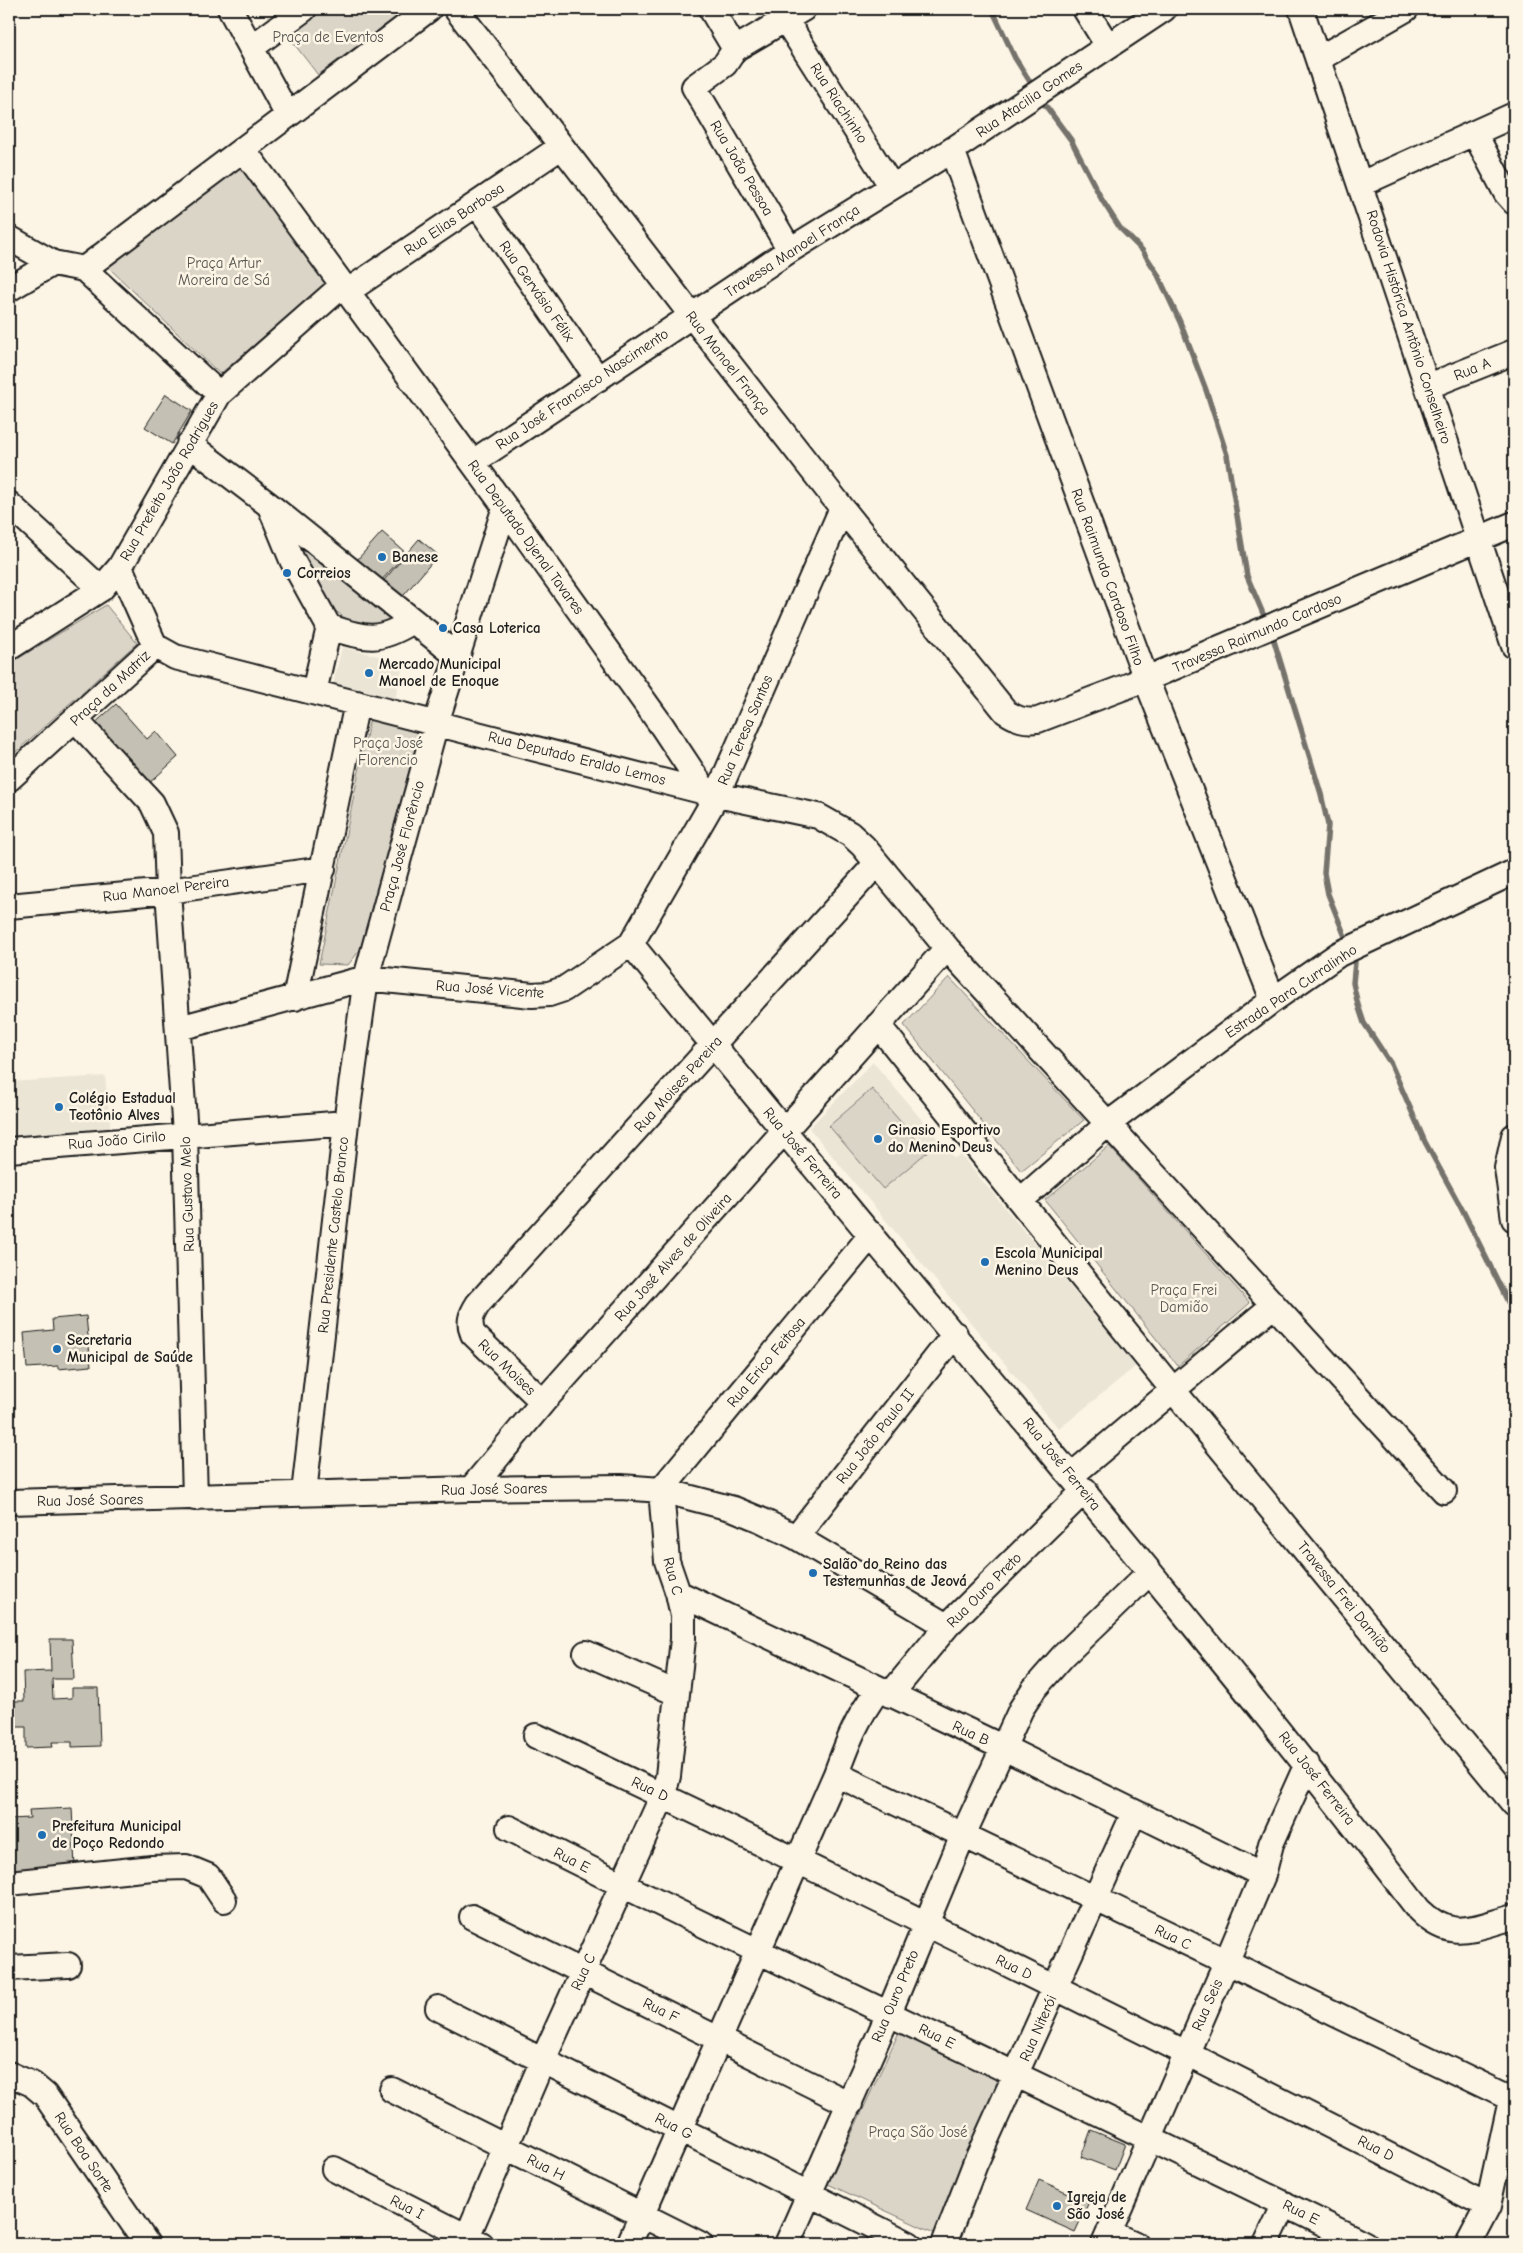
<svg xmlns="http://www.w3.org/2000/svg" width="1523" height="2253" font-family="'Comic Neue',sans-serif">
  <rect width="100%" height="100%" fill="#fcf5e5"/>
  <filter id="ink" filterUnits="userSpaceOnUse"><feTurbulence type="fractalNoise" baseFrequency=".02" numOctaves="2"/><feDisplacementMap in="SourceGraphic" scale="10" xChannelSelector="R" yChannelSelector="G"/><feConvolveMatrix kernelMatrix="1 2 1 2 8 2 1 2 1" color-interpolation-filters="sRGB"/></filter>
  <g filter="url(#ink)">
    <path fill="#ebe5d6" d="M 342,647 L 404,662 L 395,699 L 333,684 Z
      M 873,1062 L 954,1158 L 961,1155 L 1136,1366 L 1059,1429 L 809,1128 Z
      M 105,1076 L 111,1131 L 9,1138 L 9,1082 Z"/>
    <path fill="#dbd5c8" stroke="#7c7872" d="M 325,9 L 407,9 L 318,75 L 288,36 Z
      M 239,163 L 328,282 L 220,374 L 108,267 Z
      M 296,541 L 393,618 C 387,622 380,628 372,628 C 352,627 325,606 316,588 C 308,573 303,556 296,541 Z
      M 106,605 L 137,643 L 9,758 L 9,664 Z
      M 370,718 L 421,728 L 360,950 L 348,965 L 319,964 Z
      M 949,977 L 1084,1120 L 1021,1171 L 904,1025 Z
      M 872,1089 L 927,1152 L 883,1189 L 829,1126 Z
      M 1109,1146 L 1250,1303 L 1178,1366 L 1045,1200 Z
      M 900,2030 L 1007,2080 L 936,2234 L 828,2184 Z"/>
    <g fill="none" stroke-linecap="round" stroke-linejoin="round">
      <path stroke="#75726c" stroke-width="5.5" d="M 992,9 L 1015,58 L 1034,88
        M 1040,98 L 1071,140 L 1102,200 L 1120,228 L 1142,250 L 1157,273 L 1180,322 L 1206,390 L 1227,455 L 1247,576 L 1267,623
        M 1271,631 L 1321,794 L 1328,825 L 1324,873 L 1328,894 L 1348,944
        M 1351,953 L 1355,962 L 1353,983 L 1358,1005 L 1364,1023 L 1391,1064 L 1425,1142 L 1463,1211 L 1514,1314"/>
    </g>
    <path fill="#c4c0b3" stroke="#1c1c1c" d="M 166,394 L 192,411 L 172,444 L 145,427 Z
      M 382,532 L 406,553 L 381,581 L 357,560 Z
      M 419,539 L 438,555 L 399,601 L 380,585 Z
      M 116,704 L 147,739 L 156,731 L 178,757 L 146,786 L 92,726 Z
      M 86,1316 L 91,1366 L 58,1369 L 58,1366 L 27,1368 L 24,1333 L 53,1330 L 52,1319 Z
      M 50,1639 L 72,1639 L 74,1679 L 52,1679 L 53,1699 L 72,1698 L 72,1688 L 98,1688 L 100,1746 L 72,1747 L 72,1742 L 52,1742 L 53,1747 L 26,1748 L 26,1727 L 13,1727 L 12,1701 L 24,1701 L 23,1672 L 51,1671 Z
      M 72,1808 L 75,1867 L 9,1870 L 9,1850 L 11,1850 L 10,1819 L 30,1818 L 29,1810 Z
      M 1091,2130 L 1125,2144 L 1115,2170 L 1081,2157 Z
      M 1039,2180 L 1089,2202 L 1075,2232 L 1026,2210 Z"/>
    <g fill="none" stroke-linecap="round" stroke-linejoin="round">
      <defs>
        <path id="minor" d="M 230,9 L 287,114
          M 456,9 L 692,316 L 842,508 L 1006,712 C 1017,719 1025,722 1038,720 L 1146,679 L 1514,524
          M 711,9 L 735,49
          M 1085,9 L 1108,46
          M 1301,9 L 1514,646
          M 785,19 L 892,187
          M 251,48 L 304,9
          M 1318,59 L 1406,9
          M 1475,134 L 1506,193 L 1514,202
          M 243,149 L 505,507 L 662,726 L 705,791
          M 952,150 L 1146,679 L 1273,1000
          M 1361,184 L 1514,115
          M 477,204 L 598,379
          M 9,238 L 53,263 L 84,269
          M 790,250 L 694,87 L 725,64 L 735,49 L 803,9
          M 84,269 L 429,9
          M 84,269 L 219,394
          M 9,289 L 53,263
          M 348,291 L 561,147
          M 1429,386 L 1514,352
          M 189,444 L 269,505 L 457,656
          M 473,462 L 790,250 L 952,150 L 1164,9
          M 9,504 L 101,589
          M 271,509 L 292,560 L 329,627 L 314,692
          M 120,567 L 155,646
          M 329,627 C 367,639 378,643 413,621
          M 155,646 L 175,657 L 717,795 L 818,816 L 850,834 L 863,846 L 947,948 L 1444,1491
          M 9,648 L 101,589 L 120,567 L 219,394 L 343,285
          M 75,719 L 152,803 L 166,833 L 168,891 L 185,1134 L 195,1498
          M 9,779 L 155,646
          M 9,906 L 168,891 L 323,869
          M 631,944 C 892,1267 1166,1580 1419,1910 C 1452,1943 1474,1927 1514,1917
          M 295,998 L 357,703
          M 878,1025 L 1173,1390 L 1514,1804
          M 179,1028 L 366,978 L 532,995 L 549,994 L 564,989 L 631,944 L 717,795 L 842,508
          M 1514,1136 L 1507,1168 L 1514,1219
          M 9,1150 L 346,1123
          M 1021,1200 L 1109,1123 L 1273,1000 L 1339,954 L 1514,872
          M 543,1402 L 473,1334 C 468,1322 471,1315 478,1304 L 877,863
          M 1072,1475 L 1274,1305
          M 471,1489 L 543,1402 L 947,948
          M 304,1493 L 346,1123 L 366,978 L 436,723 L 505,507
          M 9,1502 L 471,1489 L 621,1487 L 661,1490 L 734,1509 L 761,1520 L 796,1537 L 947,1626
          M 796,1537 L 955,1334
          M 678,1593 L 1002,1747 L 1263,1875
          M 586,1653 L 676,1693
          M 890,1695 L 947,1626 L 1085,1490
          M 536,1736 C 856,1886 1173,2045 1488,2206
          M 836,1774 L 1514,2100
          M 509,1828 C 792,1972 1081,2102 1365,2244
          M 9,1883 L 152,1868 L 186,1867 L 208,1876 L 224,1900
          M 472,1917 L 850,2104
          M 9,1968 L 68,1965
          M 438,2008 L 909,2244
          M 9,2074 L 32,2084 L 45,2095 L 147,2244
          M 392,2090 L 700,2244
          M 334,2169 L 481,2244
          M 1109,2232 L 1135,2244
          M 464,2244 L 543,2060 L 663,1795 L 668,1776 L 683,1639 L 683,1616 L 678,1593 L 667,1561 L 661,1490 L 872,1234
          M 629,2244 L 836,1774 C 848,1741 857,1718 878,1690
          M 787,2244 L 889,2013 L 963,1835 L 1021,1709 L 1034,1689 L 1063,1656 L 1150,1572
          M 944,2244 L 975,2164 L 1134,1813
          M 1104,2244 L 1226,1963 L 1263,1875 L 1271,1844 L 1307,1764
          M 1266,2244 L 1285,2204
          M 1468,2244 L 1488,2206 L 1511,2100"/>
      </defs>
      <use href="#minor" stroke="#1c1c1c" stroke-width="28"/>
      <use href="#minor" stroke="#fcf5e5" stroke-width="24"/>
    </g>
  </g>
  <g fill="#1f6fb2" stroke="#fcf5e5" stroke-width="2">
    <circle cx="382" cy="557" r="5"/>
    <circle cx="287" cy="573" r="5"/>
    <circle cx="443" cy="628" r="5"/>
    <circle cx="369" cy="673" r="5"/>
    <circle cx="59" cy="1107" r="5"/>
    <circle cx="878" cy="1139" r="5"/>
    <circle cx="985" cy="1262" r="5"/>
    <circle cx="57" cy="1349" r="5"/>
    <circle cx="813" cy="1573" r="5"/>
    <circle cx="42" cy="1835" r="5"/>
    <circle cx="1057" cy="2206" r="5"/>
  </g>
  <g text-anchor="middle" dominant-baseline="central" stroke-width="5" stroke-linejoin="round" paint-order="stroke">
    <g font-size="15" fill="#555450" stroke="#fcf5e5">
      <text x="328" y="37">Praça de Eventos</text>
      <text x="224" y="263">Praça Artur<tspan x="224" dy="17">Moreira de Sá</tspan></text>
      <text x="388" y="743">Praça José<tspan x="388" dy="17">Florencio</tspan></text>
      <text x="1184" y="1290">Praça Frei<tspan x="1184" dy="17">Damião</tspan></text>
      <text x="918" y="2132">Praça São José</text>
    </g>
    <g font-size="15" fill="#1c1c1c" stroke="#fcf5e5">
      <text transform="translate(1029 99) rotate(-34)">Rua Atacilia Gomes</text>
      <text transform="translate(839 103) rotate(57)">Rua Riachinho</text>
      <text transform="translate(742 168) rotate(59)">Rua João Pessoa</text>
      <text transform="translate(454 219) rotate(-34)">Rua Elias Barbosa</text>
      <text transform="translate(792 251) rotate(-33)">Travessa Manoel França</text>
      <text transform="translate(537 291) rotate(55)">Rua Gervásio Félix</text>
      <text transform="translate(1409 327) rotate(72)">Rodovia Histórica Antônio Conselheiro</text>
      <text transform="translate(728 363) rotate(52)">Rua Manoel França</text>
      <text transform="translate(1472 369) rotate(-22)">Rua A</text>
      <text transform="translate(582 389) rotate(-34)">Rua José Francisco Nascimento</text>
      <text transform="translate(169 481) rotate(-60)">Rua Prefeito João Rodrigues</text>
      <text transform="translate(526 537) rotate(54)">Rua Deputado Djenal Tavares</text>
      <text transform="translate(1108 577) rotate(70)">Rua Raimundo Cardoso Filho</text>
      <text transform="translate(1257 633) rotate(-23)">Travessa Raimundo Cardoso</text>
      <text transform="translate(110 688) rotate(-43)">Praça da Matriz</text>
      <text transform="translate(745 730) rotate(-67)">Rua Teresa Santos</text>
      <text transform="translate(577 758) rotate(14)">Rua Deputado Eraldo Lemos</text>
      <text transform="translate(402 846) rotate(-75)">Praça José Florêncio</text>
      <text transform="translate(166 889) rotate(-7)">Rua Manoel Pereira</text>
      <text transform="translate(490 989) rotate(4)">Rua José Vicente</text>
      <text transform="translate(1291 991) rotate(-34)">Estrada Para Curralinho</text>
      <text transform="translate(678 1084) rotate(-48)">Rua Moises Pereira</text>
      <text transform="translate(117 1140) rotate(-5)">Rua João Cirilo</text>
      <text transform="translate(803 1153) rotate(50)">Rua José Ferreira</text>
      <text transform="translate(187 1194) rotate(-92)">Rua Gustavo Melo</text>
      <text transform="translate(333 1235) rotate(-84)">Rua Presidente Castelo Branco</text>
      <text transform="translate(673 1257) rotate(-48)">Rua José Alves de Oliveira</text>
      <text transform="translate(766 1362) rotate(-50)">Rua Erico Feitosa</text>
      <text transform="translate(507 1367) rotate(44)">Rua Moises</text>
      <text transform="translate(875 1436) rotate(-52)">Rua João Paulo II</text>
      <text transform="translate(1062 1464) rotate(51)">Rua José Ferreira</text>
      <text transform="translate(494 1489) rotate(-1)">Rua José Soares</text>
      <text transform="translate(90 1500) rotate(-1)">Rua José Soares</text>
      <text transform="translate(673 1576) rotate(75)">Rua C</text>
      <text transform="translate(984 1590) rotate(-45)">Rua Ouro Preto</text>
      <text transform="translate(1344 1597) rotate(51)">Travessa Frei Damião</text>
      <text transform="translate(971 1733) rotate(25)">Rua B</text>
      <text transform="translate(1317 1778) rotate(52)">Rua José Ferreira</text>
      <text transform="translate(650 1789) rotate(25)">Rua D</text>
      <text transform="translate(572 1860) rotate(27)">Rua E</text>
      <text transform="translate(1173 1937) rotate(26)">Rua C</text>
      <text transform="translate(1014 1967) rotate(26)">Rua D</text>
      <text transform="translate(583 1972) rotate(-65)">Rua C</text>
      <text transform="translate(895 1996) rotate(-67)">Rua Ouro Preto</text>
      <text transform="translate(1207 2005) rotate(-66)">Rua Seis</text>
      <text transform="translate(661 2010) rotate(26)">Rua F</text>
      <text transform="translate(1038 2028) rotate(-66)">Rua Niterói</text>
      <text transform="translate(937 2036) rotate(26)">Rua E</text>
      <text transform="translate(674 2126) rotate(27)">Rua G</text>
      <text transform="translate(1376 2148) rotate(27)">Rua D</text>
      <text transform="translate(84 2152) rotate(56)">Rua Boa Sorte</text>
      <text transform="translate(546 2167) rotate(27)">Rua H</text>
      <text transform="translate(407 2207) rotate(27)">Rua I</text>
      <text transform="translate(1301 2212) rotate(26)">Rua E</text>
    </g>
    <g font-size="15" font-weight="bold" fill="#1c1c1c" stroke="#fcf5e5" text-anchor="start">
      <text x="392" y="557">Banese</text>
      <text x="297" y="573">Correios</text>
      <text x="453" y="628">Casa Loterica</text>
      <text x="379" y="664">Mercado Municipal<tspan x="379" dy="17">Manoel de Enoque</tspan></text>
      <text x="69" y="1098">Colégio Estadual<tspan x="69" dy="17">Teotônio Alves</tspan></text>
      <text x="888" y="1130">Ginasio Esportivo<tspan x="888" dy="17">do Menino Deus</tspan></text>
      <text x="995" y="1253">Escola Municipal<tspan x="995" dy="17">Menino Deus</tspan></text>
      <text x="67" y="1340">Secretaria<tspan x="67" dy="17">Municipal de Saúde</tspan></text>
      <text x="823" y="1564">Salão do Reino das<tspan x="823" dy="17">Testemunhas de Jeová</tspan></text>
      <text x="52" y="1826">Prefeitura Municipal<tspan x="52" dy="17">de Poço Redondo</tspan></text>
      <text x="1067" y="2197">Igreja de<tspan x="1067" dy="17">São José</tspan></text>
    </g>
  </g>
  <rect width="1523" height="2253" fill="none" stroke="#fcf5e5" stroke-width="30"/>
  <rect x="15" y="15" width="1493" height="2223" fill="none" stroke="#1c1c1c" stroke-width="2" filter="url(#ink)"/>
</svg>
